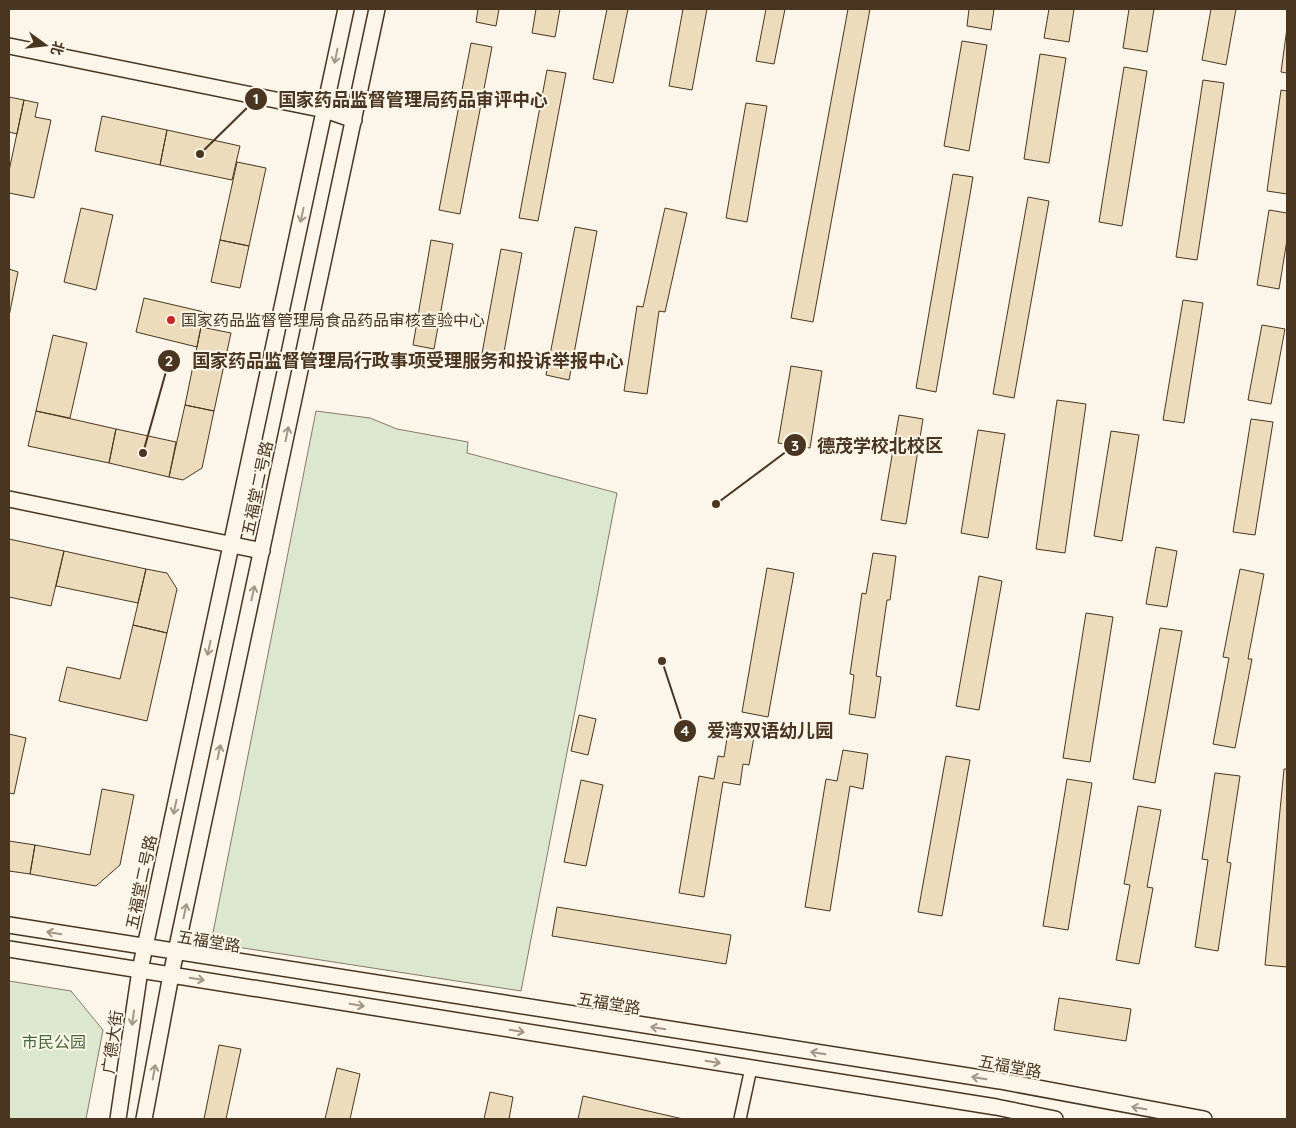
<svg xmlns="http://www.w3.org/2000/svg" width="1296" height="1128" font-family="Quicksand,'Noto Sans SC',sans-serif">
  <rect width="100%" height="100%" fill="#fbf6e9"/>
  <path fill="#dce7d0" stroke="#887966" d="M 316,411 L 370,418 L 397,429 L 468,442 L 467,453 L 617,493 L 521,991 L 211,943 Z
    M 9,981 L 71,991 L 103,1030 L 86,1119 L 9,1119 Z"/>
  <path fill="#ecdcbc" stroke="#4a3520" d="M 478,9 L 499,9 L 496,26 L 476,22 Z
    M 536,9 L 560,9 L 555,37 L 532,33 Z
    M 607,9 L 628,9 L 613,83 L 593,79 Z
    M 683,9 L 707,9 L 692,90 L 669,86 Z
    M 766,9 L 785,9 L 774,64 L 756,61 Z
    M 848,9 L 870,9 L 813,322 L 791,318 Z
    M 969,9 L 994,9 L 991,30 L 967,26 Z
    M 1049,9 L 1074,9 L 1069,42 L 1044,38 Z
    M 1129,9 L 1154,9 L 1147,52 L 1123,48 Z
    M 1211,9 L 1236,9 L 1226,65 L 1202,60 Z
    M 1287,28 L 1287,73 L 1281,72 Z
    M 962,41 L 987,45 L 969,151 L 944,146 Z
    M 471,43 L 492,47 L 460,214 L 439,210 Z
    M 1040,54 L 1066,58 L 1049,163 L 1024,159 Z
    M 1124,67 L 1147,71 L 1122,226 L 1099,222 Z
    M 547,70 L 566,73 L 538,221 L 519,218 Z
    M 1203,80 L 1224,83 L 1197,260 L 1176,257 Z
    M 1281,90 L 1287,91 L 1287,194 L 1267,191 Z
    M 9,97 L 24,100 L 17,134 L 9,132 Z
    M 24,100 L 38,103 L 35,117 L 51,120 L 34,198 L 9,193 L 9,171 Z
    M 746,103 L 767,106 L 747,222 L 726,218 Z
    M 102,116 L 167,130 L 160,165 L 95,151 Z
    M 167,130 L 240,146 L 232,180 L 160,165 Z
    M 237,162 L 266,168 L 249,246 L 220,240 Z
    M 953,174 L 973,177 L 936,392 L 916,388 Z
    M 1028,197 L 1049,201 L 1014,398 L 993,394 Z
    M 81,208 L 113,215 L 96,290 L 64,282 Z
    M 665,208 L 687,213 L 665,312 L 659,311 L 647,394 L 624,391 L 637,306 L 643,307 Z
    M 1269,210 L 1287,213 L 1287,240 L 1279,289 L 1257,285 Z
    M 575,227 L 597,231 L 569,380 L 546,375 Z
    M 220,240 L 249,246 L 240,288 L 211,282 Z
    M 431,240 L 453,244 L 434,349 L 413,345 Z
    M 501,249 L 522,253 L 502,363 L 481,359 Z
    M 9,269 L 18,272 L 9,316 Z
    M 144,298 L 204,312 L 197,347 L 136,332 Z
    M 1183,300 L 1203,303 L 1184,423 L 1163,420 Z
    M 1262,325 L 1285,329 L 1271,404 L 1248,400 Z
    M 201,327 L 231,333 L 214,411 L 185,405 Z
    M 53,335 L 87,343 L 70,418 L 36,411 Z
    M 791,366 L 822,371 L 810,448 L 778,443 Z
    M 1057,400 L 1086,404 L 1065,553 L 1036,549 Z
    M 185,405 L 214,411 L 202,468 L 183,480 L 169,477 Z
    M 36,411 L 116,429 L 109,463 L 28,446 Z
    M 899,415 L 923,419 L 906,524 L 881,520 Z
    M 1251,419 L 1273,422 L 1255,535 L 1233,532 Z
    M 116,429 L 176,442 L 169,477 L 109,463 Z
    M 978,430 L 1005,434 L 988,538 L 961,533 Z
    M 1111,431 L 1139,435 L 1122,541 L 1094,536 Z
    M 9,539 L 64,551 L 51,606 L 9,597 Z
    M 1156,547 L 1177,551 L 1167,607 L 1146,604 Z
    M 64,551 L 146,569 L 138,603 L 56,586 Z
    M 873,553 L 896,556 L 890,600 L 887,600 L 876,676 L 881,677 L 875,718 L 849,714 L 854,675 L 850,674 L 862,593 L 866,594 Z
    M 767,568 L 794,573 L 768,717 L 742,712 Z
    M 146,569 L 167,573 L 177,589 L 167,633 L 133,625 Z
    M 1240,569 L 1264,574 L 1248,659 L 1252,659 L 1235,748 L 1213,744 L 1229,658 L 1223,657 Z
    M 979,576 L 1002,581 L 979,710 L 956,706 Z
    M 1086,613 L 1113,617 L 1090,762 L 1063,758 Z
    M 133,625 L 167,633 L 147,721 L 59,701 L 67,667 L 120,679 Z
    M 1160,628 L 1182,631 L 1155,783 L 1133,779 Z
    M 579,715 L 596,719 L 588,755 L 571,751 Z
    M 728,732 L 754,737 L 749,765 L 743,764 L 740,785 L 723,782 L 704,897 L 679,893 L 699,776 L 714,779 L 718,756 L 724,757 Z
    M 9,734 L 26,738 L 14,794 L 9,793 Z
    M 843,750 L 868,754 L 863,789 L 850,786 L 830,911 L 805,907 L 826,779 L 837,781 Z
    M 946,756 L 970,760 L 942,916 L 918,912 Z
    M 1284,769 L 1287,769 L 1287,967 L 1265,965 Z
    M 1215,773 L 1240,776 L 1227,862 L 1231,863 L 1218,951 L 1195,947 L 1208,860 L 1202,859 Z
    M 1067,779 L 1092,783 L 1068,930 L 1043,926 Z
    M 581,780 L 603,785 L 586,866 L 564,862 Z
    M 102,789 L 134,795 L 120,865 L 96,886 L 30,874 L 35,845 L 90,855 Z
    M 1138,806 L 1161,810 L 1147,887 L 1153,888 L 1139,964 L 1116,960 L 1130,885 L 1124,884 Z
    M 9,841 L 35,845 L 30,874 L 9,871 Z
    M 557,907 L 731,935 L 726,964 L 552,936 Z
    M 1059,998 L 1131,1009 L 1126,1041 L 1054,1030 Z
    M 219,1045 L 241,1049 L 226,1119 L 204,1119 Z
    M 337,1068 L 360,1074 L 350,1119 L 325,1119 Z
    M 490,1092 L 513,1097 L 509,1119 L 484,1119 Z
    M 583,1096 L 683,1119 L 578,1119 Z"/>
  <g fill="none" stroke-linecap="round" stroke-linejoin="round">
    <defs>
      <path id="street" d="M 740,1119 L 751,1068"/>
      <path id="secondary" d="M 9,46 L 325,110 L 354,120
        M 9,499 L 262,551
        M 9,925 L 1000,1081 L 1204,1119
        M 9,949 L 996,1107 L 1055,1119
        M 118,1119 L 140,970 L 346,9
        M 144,1119 L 171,975 L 377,9"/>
    </defs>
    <use href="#street" stroke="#4a3520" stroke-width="14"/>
    <use href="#secondary" stroke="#4a3520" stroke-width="18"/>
    <use href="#street" stroke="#fbf6e9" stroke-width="11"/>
    <use href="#secondary" stroke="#fbf6e9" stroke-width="15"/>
  </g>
  <defs><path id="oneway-shaft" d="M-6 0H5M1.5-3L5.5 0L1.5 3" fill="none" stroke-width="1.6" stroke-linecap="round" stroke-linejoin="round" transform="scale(1.25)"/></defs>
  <g stroke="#a29684">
    <use href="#oneway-shaft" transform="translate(336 56) rotate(102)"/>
    <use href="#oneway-shaft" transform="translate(302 215) rotate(102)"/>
    <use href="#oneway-shaft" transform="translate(287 434) rotate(-78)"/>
    <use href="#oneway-shaft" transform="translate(253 593) rotate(-78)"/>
    <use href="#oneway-shaft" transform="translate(209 648) rotate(102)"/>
    <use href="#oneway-shaft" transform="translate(219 752) rotate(-78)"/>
    <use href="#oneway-shaft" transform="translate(175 807) rotate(102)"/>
    <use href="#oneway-shaft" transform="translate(185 911) rotate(-78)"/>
    <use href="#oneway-shaft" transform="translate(54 933) rotate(-171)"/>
    <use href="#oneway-shaft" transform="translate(197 979) rotate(9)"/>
    <use href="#oneway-shaft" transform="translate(357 1005) rotate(9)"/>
    <use href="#oneway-shaft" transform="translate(133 1018) rotate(98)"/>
    <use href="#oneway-shaft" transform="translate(658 1028) rotate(-171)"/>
    <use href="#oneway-shaft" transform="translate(517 1031) rotate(9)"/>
    <use href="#oneway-shaft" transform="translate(818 1053) rotate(-171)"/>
    <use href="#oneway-shaft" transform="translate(713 1062) rotate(9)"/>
    <use href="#oneway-shaft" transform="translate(154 1072) rotate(-80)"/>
    <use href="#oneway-shaft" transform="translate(979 1078) rotate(-171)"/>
    <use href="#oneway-shaft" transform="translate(1139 1108) rotate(-170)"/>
  </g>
  <circle fill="#c62828" stroke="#fbf6e9" stroke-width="2" cx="171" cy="320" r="5"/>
  <g text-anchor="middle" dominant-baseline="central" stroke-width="4" stroke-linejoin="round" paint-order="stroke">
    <g font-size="16" fill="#4a3520" stroke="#fbf6e9" text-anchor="start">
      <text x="181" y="320">国家药品监督管理局食品药品审核查验中心</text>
    </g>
    <g font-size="16" fill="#4a3520" stroke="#fbf6e9">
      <text transform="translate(257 488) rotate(-78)">五福堂二号路</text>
      <text transform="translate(141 882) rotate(-78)">五福堂二号路</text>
      <text transform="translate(209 941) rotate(9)">五福堂路</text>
      <text transform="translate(609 1003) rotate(9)">五福堂路</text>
      <text transform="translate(112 1042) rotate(-82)">广德大街</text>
      <text transform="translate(1010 1066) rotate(10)">五福堂路</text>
    </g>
    <g font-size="16" fill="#436837" stroke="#fbf6e9">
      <text x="54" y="1042">市民公园</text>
    </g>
  </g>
  <path fill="none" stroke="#4a3520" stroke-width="2" d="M200 154L256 99M143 453L169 361M716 504L795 445M662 661L685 731"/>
  <g fill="#4a3520" stroke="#fbf6e9" stroke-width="2">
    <circle cx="200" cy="154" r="5"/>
    <circle cx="143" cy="453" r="5"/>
    <circle cx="716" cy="504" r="5"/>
    <circle cx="662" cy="661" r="5"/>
    <circle cx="256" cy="99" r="12"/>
    <circle cx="169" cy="361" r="12"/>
    <circle cx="795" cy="445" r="12"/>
    <circle cx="685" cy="731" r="12"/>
  </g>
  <g font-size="15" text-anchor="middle" font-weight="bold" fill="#fff">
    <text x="256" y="104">1</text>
    <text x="169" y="366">2</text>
    <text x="795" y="451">3</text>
    <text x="685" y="736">4</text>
  </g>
  <g font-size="18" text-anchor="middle" font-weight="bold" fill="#4a3520" stroke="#fbf6e9" stroke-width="4" stroke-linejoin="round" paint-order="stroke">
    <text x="413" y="106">国家药品监督管理局药品审评中心</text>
    <text x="408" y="367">国家药品监督管理局行政事项受理服务和投诉举报中心</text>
    <text x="880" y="452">德茂学校北校区</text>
    <text x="770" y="737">爱湾双语幼儿园</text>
  </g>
  <rect width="1296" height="1128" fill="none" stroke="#4a3520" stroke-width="20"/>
  <g transform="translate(45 45) rotate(105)" stroke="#fbf6e9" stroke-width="4" paint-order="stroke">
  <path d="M0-4L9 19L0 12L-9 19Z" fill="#4a3520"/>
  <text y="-8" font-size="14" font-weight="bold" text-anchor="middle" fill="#4a3520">北</text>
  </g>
</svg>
